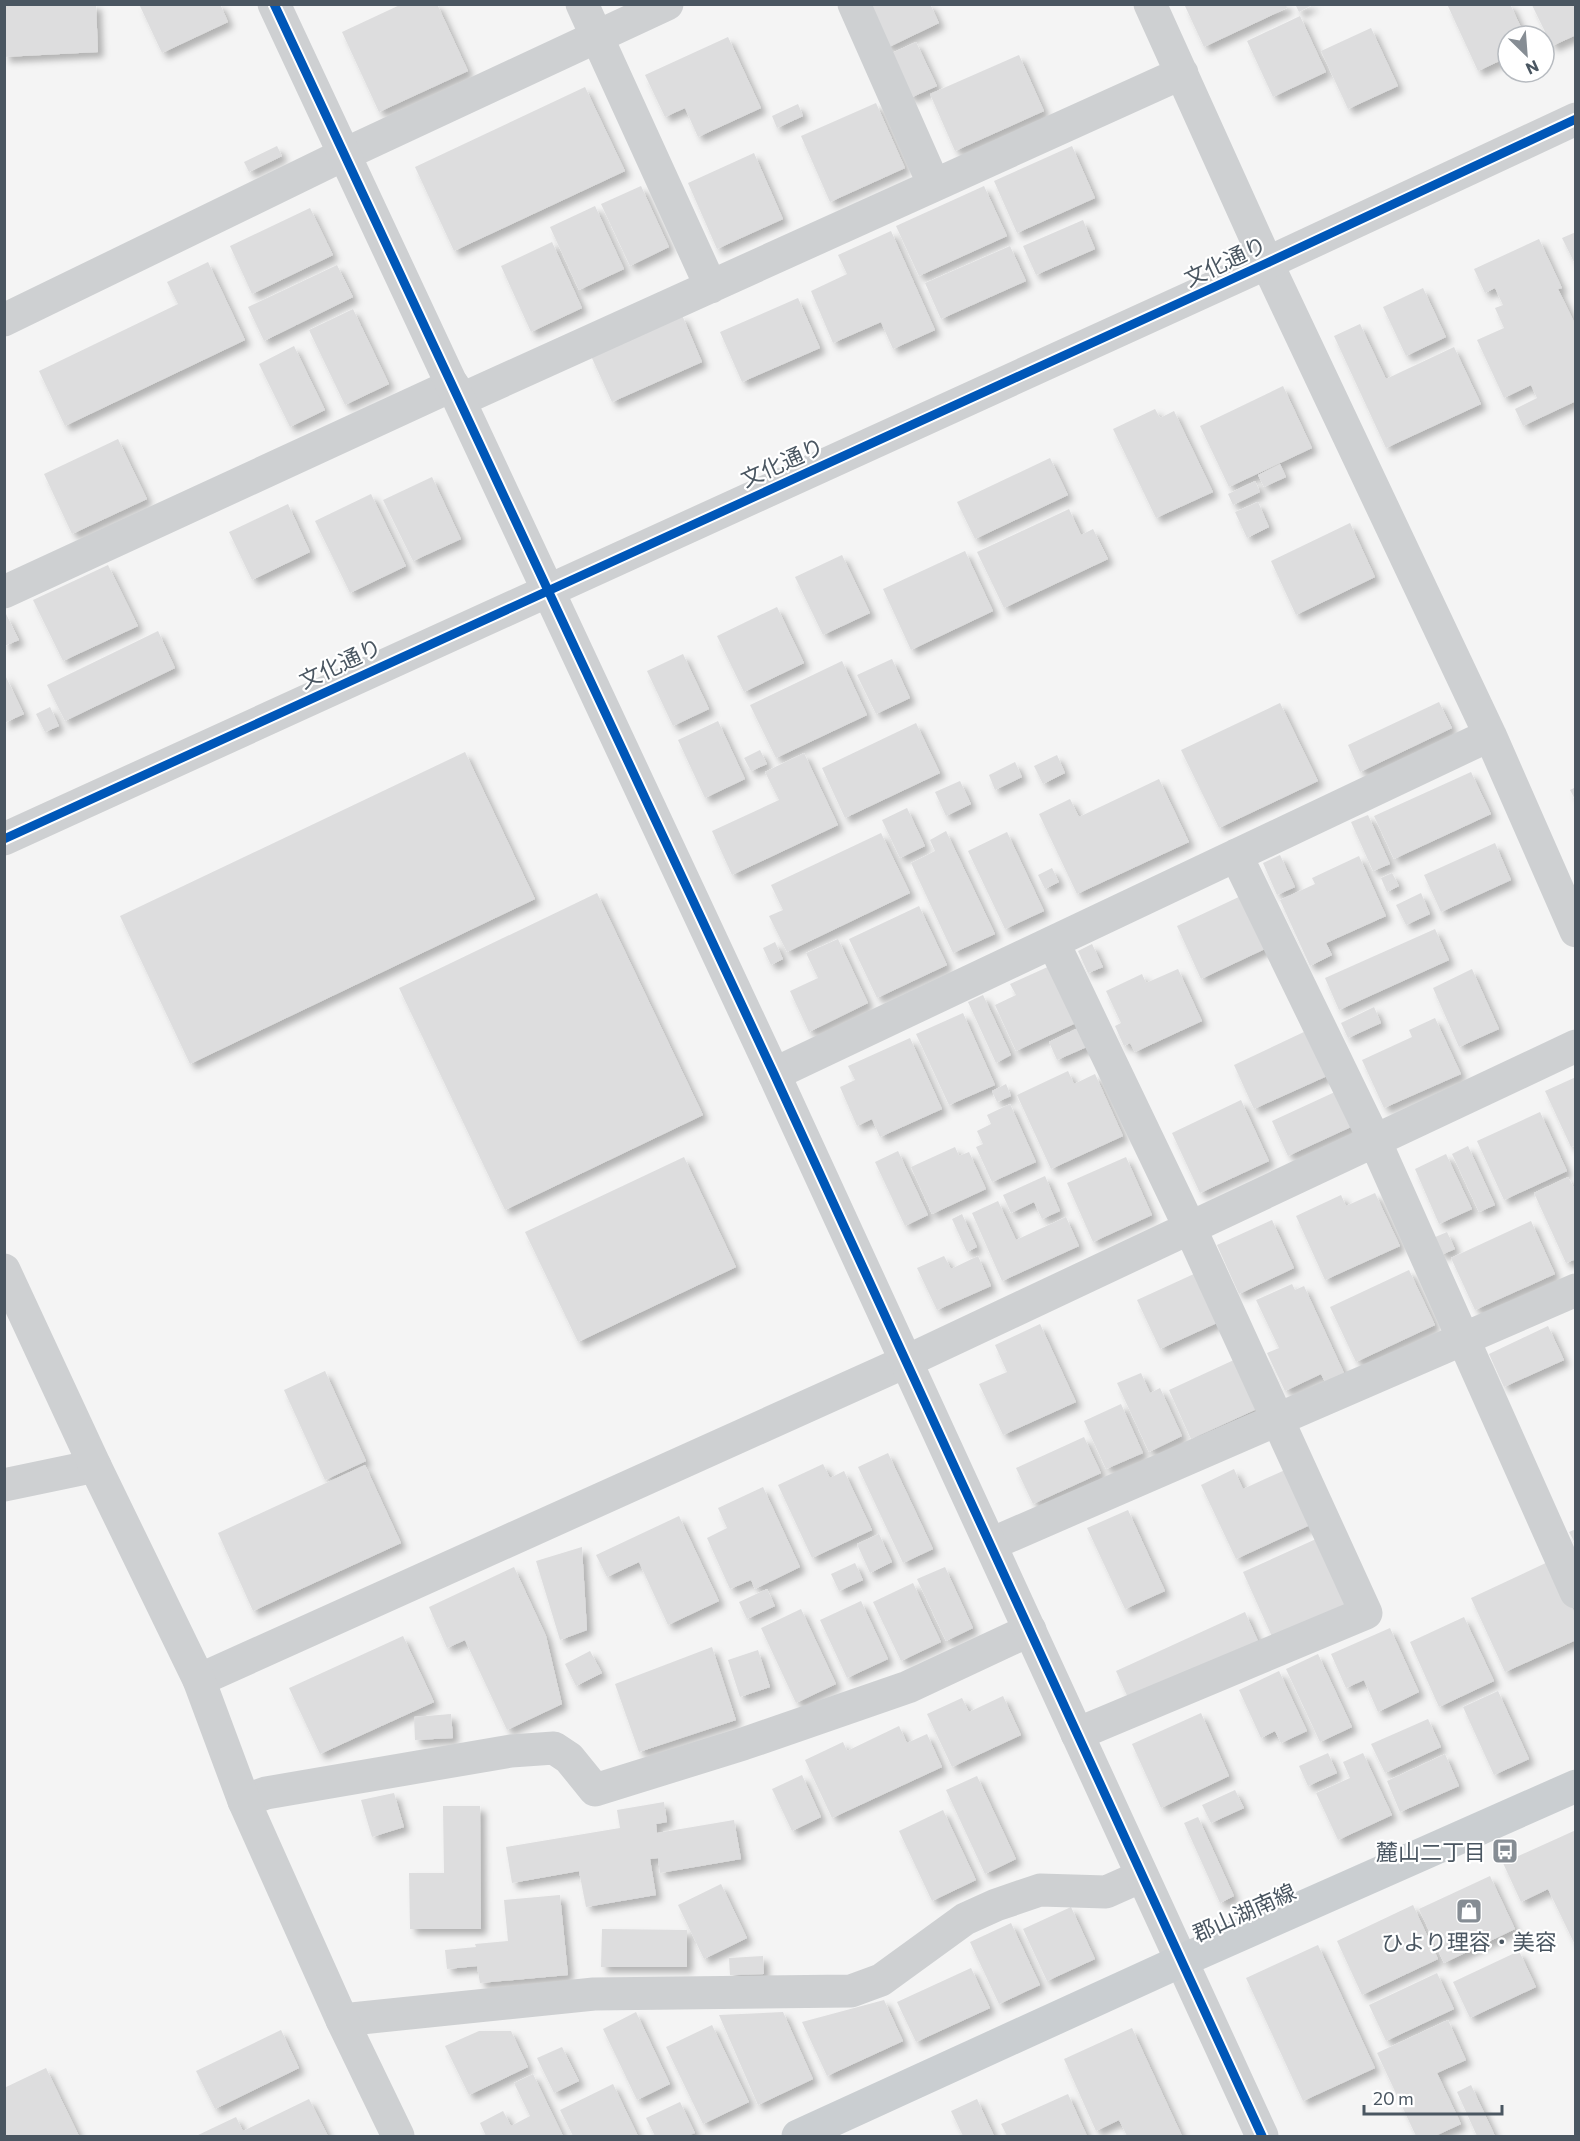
<svg xmlns="http://www.w3.org/2000/svg" width="1580" height="2141" font-family="Commissioner,'Noto Sans JP',sans-serif">
  <defs>
    <filter id="shadow"><feDropShadow dx="5.5" dy="5.5" stdDeviation="3" flood-color="#0004"/></filter>
  </defs>
  <rect width="100%" height="100%" fill="#f4f4f4"/>
  <path fill="#ddddde" filter="url(#shadow)" d="M 4,4 L 96,4 L 98,52 L 4,57 Z
    M 139,4 L 220,4 L 228,22 L 162,53 Z
    M 402,4 L 437,4 L 468,71 L 379,112 L 342,32 Z
    M 866,4 L 930,4 L 939,23 L 887,48 Z
    M 1188,4 L 1286,4 L 1287,8 L 1204,47 L 1185,6 Z
    M 1295,4 L 1314,4 L 1299,12 Z
    M 1447,4 L 1510,4 L 1525,36 L 1508,36 L 1508,57 L 1478,71 Z
    M 1532,5 L 1576,5 L 1576,35 L 1552,46 Z
    M 1300,16 L 1326,72 L 1273,97 L 1247,41 Z
    M 1371,28 L 1398,86 L 1348,109 L 1321,51 Z
    M 728,37 L 761,108 L 698,137 L 685,108 L 665,117 L 645,75 Z
    M 916,42 L 937,86 L 910,98 L 890,54 Z
    M 1019,55 L 1044,111 L 955,151 L 930,94 Z
    M 585,87 L 625,171 L 454,251 L 415,167 Z
    M 876,103 L 905,168 L 830,202 L 801,136 Z
    M 798,104 L 803,116 L 777,128 L 772,116 Z
    M 277,146 L 282,156 L 249,172 L 244,162 Z
    M 1072,146 L 1095,198 L 1017,233 L 994,181 Z
    M 754,153 L 783,219 L 717,249 L 688,183 Z
    M 641,186 L 669,247 L 630,266 L 601,204 Z
    M 984,186 L 1007,236 L 919,276 L 896,226 Z
    M 595,206 L 624,269 L 579,290 L 550,227 Z
    M 310,208 L 333,255 L 252,294 L 230,246 Z
    M 1083,220 L 1095,249 L 1036,275 L 1023,246 Z
    M 891,231 L 935,330 L 893,349 L 881,322 L 833,343 L 811,291 L 847,274 L 838,255 Z
    M 1576,232 L 1576,266 L 1562,238 Z
    M 1539,239 L 1562,288 L 1558,289 L 1576,326 L 1576,401 L 1523,426 L 1515,409 L 1537,398 L 1531,385 L 1504,398 L 1477,340 L 1504,328 L 1495,308 L 1503,305 L 1495,288 L 1485,293 L 1474,269 Z
    M 552,242 L 582,308 L 531,332 L 501,266 Z
    M 1010,246 L 1026,281 L 941,319 L 925,283 Z
    M 208,262 L 245,340 L 65,426 L 39,371 L 178,304 L 167,282 Z
    M 337,265 L 353,297 L 264,341 L 248,307 Z
    M 1423,288 L 1446,337 L 1406,356 L 1383,307 Z
    M 798,298 L 820,348 L 742,382 L 720,332 Z
    M 353,309 L 389,384 L 345,405 L 309,330 Z
    M 682,315 L 702,362 L 612,402 L 591,356 Z
    M 1360,324 L 1386,379 L 1454,347 L 1481,404 L 1386,448 L 1334,336 Z
    M 294,346 L 325,410 L 290,427 L 259,364 Z
    M 1283,386 L 1312,448 L 1229,487 L 1200,426 Z
    M 1155,409 L 1160,418 L 1174,411 L 1213,492 L 1156,518 L 1113,429 Z
    M 118,439 L 147,499 L 72,534 L 44,474 Z
    M 1050,458 L 1068,495 L 975,539 L 957,502 Z
    M 1280,464 L 1286,477 L 1264,487 L 1258,475 Z
    M 432,477 L 461,539 L 413,561 L 383,500 Z
    M 1255,481 L 1260,492 L 1233,505 L 1228,494 Z
    M 371,494 L 406,566 L 350,593 L 315,521 Z
    M 1258,502 L 1269,527 L 1247,538 L 1235,512 Z
    M 288,504 L 310,552 L 252,580 L 229,532 Z
    M 1069,509 L 1081,535 L 1093,529 L 1108,559 L 1004,608 L 977,552 Z
    M 1350,523 L 1375,577 L 1296,615 L 1271,561 Z
    M 965,551 L 993,611 L 911,650 L 883,589 Z
    M 842,555 L 870,613 L 823,635 L 795,577 Z
    M 108,565 L 138,626 L 63,661 L 33,600 Z
    M 777,607 L 804,663 L 744,692 L 717,636 Z
    M 6,614 L 19,640 L 4,646 L 4,615 Z
    M 158,631 L 175,668 L 65,721 L 47,685 Z
    M 683,654 L 709,709 L 673,726 L 647,671 Z
    M 892,659 L 910,698 L 876,714 L 857,675 Z
    M 842,661 L 867,715 L 776,758 L 750,705 Z
    M 4,673 L 24,714 L 4,723 Z
    M 1439,702 L 1452,728 L 1360,772 L 1348,745 Z
    M 1280,703 L 1318,781 L 1219,828 L 1181,750 Z
    M 50,707 L 59,726 L 45,732 L 36,714 Z
    M 718,721 L 745,779 L 705,798 L 678,740 Z
    M 916,723 L 940,773 L 845,818 L 822,768 Z
    M 760,750 L 767,764 L 751,771 L 744,758 Z
    M 465,752 L 535,899 L 190,1064 L 120,916 Z
    M 804,753 L 838,825 L 732,875 L 712,831 L 779,800 L 765,772 Z
    M 1057,755 L 1065,773 L 1043,784 L 1034,766 Z
    M 1015,762 L 1022,777 L 995,790 L 989,775 Z
    M 1471,772 L 1491,814 L 1394,859 L 1374,816 Z
    M 1159,779 L 1189,842 L 1077,894 L 1039,814 L 1070,799 L 1079,817 Z
    M 960,781 L 971,804 L 946,816 L 935,792 Z
    M 1576,787 L 1576,801 L 1570,790 Z
    M 907,808 L 925,846 L 900,858 L 882,820 Z
    M 1368,815 L 1390,864 L 1373,871 L 1351,822 Z
    M 946,831 L 995,934 L 953,953 L 911,863 L 935,851 L 930,840 Z
    M 1007,832 L 1044,911 L 1005,929 L 968,851 Z
    M 881,833 L 910,893 L 787,952 L 769,916 L 783,910 L 771,885 Z
    M 1495,843 L 1511,880 L 1441,912 L 1424,875 Z
    M 1280,855 L 1295,887 L 1277,895 L 1263,863 Z
    M 1359,856 L 1386,916 L 1326,943 L 1332,955 L 1310,966 L 1280,900 L 1315,884 L 1312,878 Z
    M 1052,868 L 1059,882 L 1045,889 L 1038,875 Z
    M 1392,873 L 1399,886 L 1387,892 L 1381,878 Z
    M 597,893 L 703,1115 L 505,1210 L 399,988 Z
    M 1421,893 L 1430,914 L 1406,925 L 1396,905 Z
    M 1243,895 L 1267,948 L 1201,979 L 1177,926 Z
    M 919,906 L 947,965 L 877,998 L 849,939 Z
    M 1435,929 L 1449,960 L 1339,1010 L 1325,978 Z
    M 838,939 L 868,1003 L 809,1032 L 790,991 L 818,978 L 806,953 Z
    M 775,942 L 783,959 L 771,965 L 763,948 Z
    M 1092,944 L 1103,967 L 1088,973 L 1078,951 Z
    M 1052,965 L 1078,1022 L 1016,1051 L 995,1005 L 1016,995 L 1010,984 Z
    M 1178,969 L 1202,1021 L 1135,1052 L 1130,1043 L 1124,1046 L 1115,1026 L 1121,1023 L 1106,991 L 1142,974 L 1146,983 Z
    M 1472,969 L 1499,1029 L 1459,1047 L 1433,988 Z
    M 983,995 L 1011,1055 L 996,1063 L 968,1002 Z
    M 1374,1007 L 1381,1023 L 1348,1038 L 1341,1023 Z
    M 963,1013 L 995,1085 L 949,1105 L 916,1034 Z
    M 1435,1018 L 1461,1074 L 1384,1108 L 1362,1060 L 1412,1037 L 1409,1030 Z
    M 1080,1027 L 1089,1046 L 1057,1060 L 1049,1042 Z
    M 1306,1031 L 1327,1076 L 1254,1109 L 1234,1065 Z
    M 910,1038 L 942,1109 L 880,1137 L 872,1119 L 857,1126 L 840,1087 L 855,1080 L 848,1066 Z
    M 1068,1071 L 1074,1084 L 1095,1074 L 1123,1136 L 1051,1169 L 1017,1095 Z
    M 1576,1077 L 1576,1145 L 1571,1147 L 1545,1091 Z
    M 1006,1084 L 1011,1096 L 997,1102 L 992,1091 Z
    M 1337,1091 L 1353,1126 L 1288,1156 L 1272,1121 Z
    M 1241,1100 L 1269,1161 L 1200,1193 L 1172,1133 Z
    M 1010,1104 L 1036,1162 L 992,1182 L 976,1147 L 983,1144 L 977,1131 L 991,1124 L 987,1115 Z
    M 1540,1112 L 1567,1171 L 1504,1200 L 1477,1141 Z
    M 1468,1146 L 1495,1205 L 1479,1212 L 1452,1154 Z
    M 955,1147 L 959,1156 L 969,1152 L 986,1189 L 932,1214 L 911,1167 Z
    M 898,1151 L 928,1215 L 905,1226 L 875,1162 Z
    M 1446,1154 L 1472,1209 L 1439,1224 L 1415,1169 Z
    M 684,1157 L 736,1267 L 578,1342 L 525,1232 Z
    M 1126,1157 L 1152,1215 L 1093,1242 L 1067,1183 Z
    M 1045,1176 L 1060,1211 L 1042,1219 L 1034,1202 L 1011,1213 L 1003,1195 Z
    M 1568,1177 L 1576,1192 L 1576,1259 L 1566,1263 L 1534,1193 Z
    M 1375,1193 L 1400,1246 L 1325,1280 L 1296,1216 L 1341,1195 L 1346,1206 Z
    M 998,1201 L 1016,1240 L 1066,1217 L 1079,1246 L 1002,1281 L 972,1213 Z
    M 962,1214 L 977,1247 L 967,1252 L 952,1219 Z
    M 1272,1220 L 1294,1268 L 1239,1294 L 1217,1245 Z
    M 1531,1221 L 1555,1274 L 1475,1310 L 1451,1258 Z
    M 1447,1232 L 1455,1249 L 1441,1255 L 1433,1238 Z
    M 944,1256 L 951,1269 L 978,1256 L 991,1286 L 937,1310 L 917,1268 Z
    M 1409,1270 L 1435,1325 L 1356,1362 L 1330,1307 Z
    M 1196,1273 L 1219,1322 L 1160,1349 L 1137,1300 Z
    M 1292,1284 L 1295,1290 L 1304,1286 L 1344,1373 L 1325,1382 L 1321,1374 L 1285,1391 L 1267,1353 L 1279,1348 L 1256,1300 Z
    M 1040,1324 L 1076,1402 L 1003,1435 L 979,1384 L 1007,1372 L 995,1345 Z
    M 1548,1326 L 1564,1360 L 1504,1387 L 1489,1354 Z
    M 1236,1359 L 1259,1408 L 1191,1439 L 1169,1390 Z
    M 325,1371 L 366,1461 L 325,1480 L 284,1390 Z
    M 1141,1373 L 1150,1393 L 1160,1388 L 1182,1436 L 1149,1452 L 1117,1383 Z
    M 1121,1404 L 1143,1453 L 1106,1469 L 1084,1421 Z
    M 1084,1437 L 1101,1473 L 1033,1504 L 1016,1468 Z
    M 888,1453 L 933,1549 L 903,1563 L 858,1467 Z
    M 823,1464 L 830,1478 L 844,1471 L 872,1530 L 812,1558 L 778,1485 Z
    M 365,1465 L 401,1543 L 253,1611 L 218,1533 Z
    M 1234,1469 L 1243,1489 L 1285,1470 L 1310,1525 L 1236,1559 L 1201,1485 Z
    M 763,1487 L 800,1567 L 755,1589 L 751,1580 L 730,1589 L 707,1538 L 727,1528 L 718,1508 Z
    M 1128,1510 L 1165,1591 L 1125,1609 L 1087,1528 Z
    M 679,1516 L 719,1601 L 668,1625 L 639,1562 L 607,1577 L 596,1555 Z
    M 1576,1529 L 1576,1545 L 1569,1532 Z
    M 879,1534 L 892,1562 L 870,1573 L 857,1544 Z
    M 1316,1539 L 1347,1606 L 1274,1641 L 1243,1572 Z
    M 582,1547 L 587,1630 L 560,1640 L 536,1561 Z
    M 1550,1561 L 1576,1616 L 1576,1640 L 1505,1672 L 1471,1598 Z
    M 855,1563 L 863,1580 L 839,1591 L 831,1574 Z
    M 514,1567 L 546,1636 L 562,1704 L 507,1730 L 465,1640 L 447,1648 L 429,1607 Z
    M 945,1567 L 973,1628 L 946,1641 L 917,1579 Z
    M 913,1583 L 941,1642 L 901,1661 L 873,1602 Z
    M 767,1589 L 775,1606 L 747,1619 L 739,1602 Z
    M 861,1601 L 888,1659 L 847,1678 L 820,1620 Z
    M 801,1609 L 836,1684 L 796,1703 L 761,1628 Z
    M 1245,1612 L 1258,1641 L 1129,1700 L 1116,1671 Z
    M 1464,1617 L 1494,1681 L 1439,1707 L 1410,1642 Z
    M 1390,1628 L 1419,1692 L 1378,1712 L 1364,1680 L 1346,1688 L 1331,1654 Z
    M 403,1636 L 434,1702 L 320,1754 L 289,1688 Z
    M 712,1647 L 736,1720 L 639,1752 L 615,1684 Z
    M 758,1650 L 770,1687 L 740,1697 L 728,1660 Z
    M 590,1651 L 602,1673 L 576,1686 L 565,1664 Z
    M 1318,1654 L 1352,1727 L 1320,1742 L 1286,1669 Z
    M 1279,1671 L 1307,1731 L 1281,1743 L 1275,1731 L 1261,1738 L 1239,1690 Z
    M 1498,1691 L 1529,1759 L 1494,1775 L 1463,1707 Z
    M 1003,1696 L 1021,1735 L 952,1767 L 927,1714 L 962,1698 L 969,1712 Z
    M 1201,1713 L 1229,1776 L 1161,1808 L 1132,1744 Z
    M 451,1714 L 453,1738 L 415,1740 L 414,1717 Z
    M 1428,1719 L 1441,1747 L 1385,1773 L 1371,1744 Z
    M 899,1726 L 907,1743 L 927,1734 L 942,1767 L 832,1818 L 805,1760 L 843,1742 L 847,1751 Z
    M 1328,1753 L 1337,1773 L 1308,1786 L 1299,1766 Z
    M 1363,1753 L 1392,1815 L 1338,1840 L 1316,1793 L 1350,1778 L 1343,1762 Z
    M 1445,1754 L 1459,1786 L 1400,1812 L 1387,1781 Z
    M 802,1775 L 821,1817 L 792,1831 L 772,1789 Z
    M 977,1776 L 1016,1859 L 985,1874 L 946,1790 Z
    M 1235,1790 L 1244,1808 L 1211,1823 L 1202,1805 Z
    M 394,1793 L 404,1827 L 372,1837 L 361,1800 Z
    M 664,1802 L 667,1822 L 656,1824 L 657,1833 L 734,1820 L 741,1859 L 660,1873 L 658,1858 L 650,1859 L 656,1895 L 586,1907 L 579,1871 L 512,1883 L 506,1847 L 620,1828 L 617,1810 Z
    M 443,1806 L 480,1806 L 481,1929 L 410,1929 L 409,1873 L 444,1873 Z
    M 943,1810 L 976,1880 L 932,1901 L 899,1831 Z
    M 1198,1817 L 1234,1896 L 1220,1903 L 1184,1823 Z
    M 1576,1830 L 1576,1947 L 1548,1889 L 1521,1902 L 1503,1863 Z
    M 1490,1876 L 1515,1929 L 1444,1963 L 1419,1909 Z
    M 721,1884 L 747,1938 L 704,1959 L 678,1905 Z
    M 560,1895 L 568,1975 L 480,1983 L 477,1966 L 447,1969 L 445,1950 L 476,1947 L 475,1944 L 508,1941 L 504,1900 Z
    M 1413,1905 L 1438,1959 L 1362,1995 L 1337,1941 Z
    M 1071,1907 L 1095,1959 L 1047,1981 L 1023,1929 Z
    M 1011,1923 L 1040,1985 L 999,2004 L 970,1942 Z
    M 602,1929 L 687,1930 L 687,1967 L 601,1967 Z
    M 1318,1945 L 1375,2068 L 1303,2101 L 1246,1978 Z
    M 1519,1951 L 1536,1987 L 1470,2018 L 1453,1982 Z
    M 763,1956 L 764,1974 L 730,1975 L 729,1958 Z
    M 971,1968 L 990,2008 L 916,2042 L 897,2002 Z
    M 1437,1973 L 1454,2009 L 1386,2041 L 1369,2005 Z
    M 884,2000 L 903,2041 L 827,2076 L 802,2022 Z
    M 636,2012 L 670,2084 L 637,2100 L 603,2029 Z
    M 783,2012 L 813,2079 L 758,2105 L 719,2015 Z
    M 1448,2020 L 1466,2060 L 1437,2073 L 1461,2124 L 1435,2136 L 1416,2136 L 1377,2053 Z
    M 712,2025 L 749,2102 L 703,2124 L 666,2047 Z
    M 1132,2028 L 1182,2136 L 1127,2136 L 1119,2120 L 1096,2131 L 1064,2059 Z
    M 281,2030 L 299,2068 L 215,2109 L 196,2071 Z
    M 479,2031 L 511,2031 L 528,2067 L 469,2095 L 445,2046 Z
    M 562,2047 L 579,2081 L 554,2093 L 537,2058 Z
    M 46,2068 L 79,2136 L 4,2136 L 4,2088 Z
    M 533,2074 L 563,2136 L 486,2136 L 480,2123 L 503,2111 L 511,2126 L 530,2116 L 514,2083 Z
    M 613,2084 L 638,2136 L 573,2136 L 560,2110 Z
    M 1471,2085 L 1495,2136 L 1477,2136 L 1457,2092 Z
    M 1068,2094 L 1087,2136 L 1007,2136 L 1001,2124 Z
    M 309,2099 L 328,2136 L 196,2136 L 236,2117 L 243,2131 Z
    M 977,2099 L 994,2136 L 963,2136 L 951,2111 Z
    M 680,2102 L 695,2133 L 687,2136 L 655,2136 L 646,2118 Z"/>
  <g fill="none" stroke-linecap="round" stroke-linejoin="round">
    <path stroke="#ced0d2" stroke-width="33" d="M 582,4 L 711,287
      M 854,4 L 934,185
      M 1150,4 L 1267,263 L 1490,735 L 1576,931
      M 4,320 L 343,155 L 667,4
      M 460,400 L 1182,73
      M 4,592 L 453,385
      M 1236,855 L 1375,1141 L 1576,1592
      M 1053,942 L 1190,1228 L 1366,1613 L 1077,1734
      M 774,1074 L 1490,735
      M 4,1485 L 95,1466
      M 991,1544 L 1576,1290
      M 199,1680 L 905,1362 L 1576,1046
      M 244,1801 L 266,1793 L 511,1751 L 554,1748 L 569,1758 L 595,1790 L 743,1744 L 908,1687 L 1030,1630
      M 342,2020 L 594,1994 L 851,1991 L 881,1980 L 965,1919 L 996,1905 L 1040,1890 L 1106,1892 L 1142,1876"/>
    <path stroke="#ced0d2" stroke-width="33" d="M 274,4 L 774,1074 L 1262,2136
      M 4,839 L 1267,263 L 1576,119
      M 4,1270 L 95,1466 L 199,1680 L 244,1801 L 342,2020 L 398,2136"/>
    <path stroke="#caced1" stroke-width="33" d="M 798,2136 L 1181,1961 L 1576,1786"/>
    <defs>
      <path id="cycleway" d="M 274,4 L 774,1074 L 1262,2136
        M 4,839 L 1267,263 L 1576,119"/>
    </defs>
    <use href="#cycleway" stroke="#fff" stroke-width="13"/>
    <use href="#cycleway" stroke="#0057b8" stroke-width="9"/>
  </g>
  <defs>
    <symbol id="bus-square" viewBox="-11 -11 22 22"><rect x="-9" y="-9" width="18" height="18" rx="4" fill="#868d94" stroke="#fff"/><path d="M-5-6H5V4H4V6H2V4H-2V6H-4V4H-5ZM-3.5-4V0h7V-4ZM-3.5 1.2v1.5H-2V1.2ZM2 1.2v1.5H3.5V1.2Z" fill="#fff"/></symbol>
    <symbol id="shop-square" viewBox="-11 -11 22 22"><rect x="-9" y="-9" width="18" height="18" rx="4" fill="#868d94" stroke="#fff"/><path d="M-5-2.5h2.3a2.7 3.5 0 0 1 5.4 0H5L5.5 6h-11ZM-1.5-2.5h3a1.5 2.3 0 0 0-3 0Z" fill="#fff"/></symbol>
  </defs>
  <g fill-rule="evenodd">
    <use href="#bus-square" x="1490" y="1836" width="30" height="30"/>
    <use href="#shop-square" x="1454" y="1896" width="30" height="30"/>
  </g>
  <g text-anchor="middle" dominant-baseline="central" stroke-width="4.5" stroke-linejoin="round" paint-order="stroke">
    <g font-size="22" fill="#4a5661" stroke="#fff">
      <text transform="translate(1225 261) rotate(-25)">文化通り</text>
      <text transform="translate(782 462) rotate(-24)">文化通り</text>
      <text transform="translate(340 663) rotate(-25)">文化通り</text>
      <text transform="translate(1244 1912) rotate(-24)">郡山湖南線</text>
    </g>
    <g font-size="22" fill="#4a5661" stroke="#fff" text-anchor="end">
      <text x="1486" y="1851">麓山二丁目</text>
      <text x="1469" y="1941" text-anchor="middle">ひより理容・美容</text>
    </g>
  </g>
  <rect width="1580" height="2141" fill="none" stroke="#4a5661" stroke-width="12"/>
  <g transform="translate(1526 54) rotate(155)"><circle r="28" fill="#ffffff" stroke="#b7bbc0" stroke-width="1.5"/>
  <path d="M0-4.5L10 22L0 15L-10 22Z" fill="#868d94"/>
  <text y="-9" font-size="16" font-weight="bold" text-anchor="middle" fill="#4a5661">N</text>
  </g>
  <path d="M1364 2105v9h138v-9" fill="none" stroke="#4a5661" stroke-width="3"/>
  <text x="1373" y="2105" font-size="18" fill="#4a5661" stroke="#ffffff" stroke-width="4.5" paint-order="stroke">20 m</text>
</svg>
